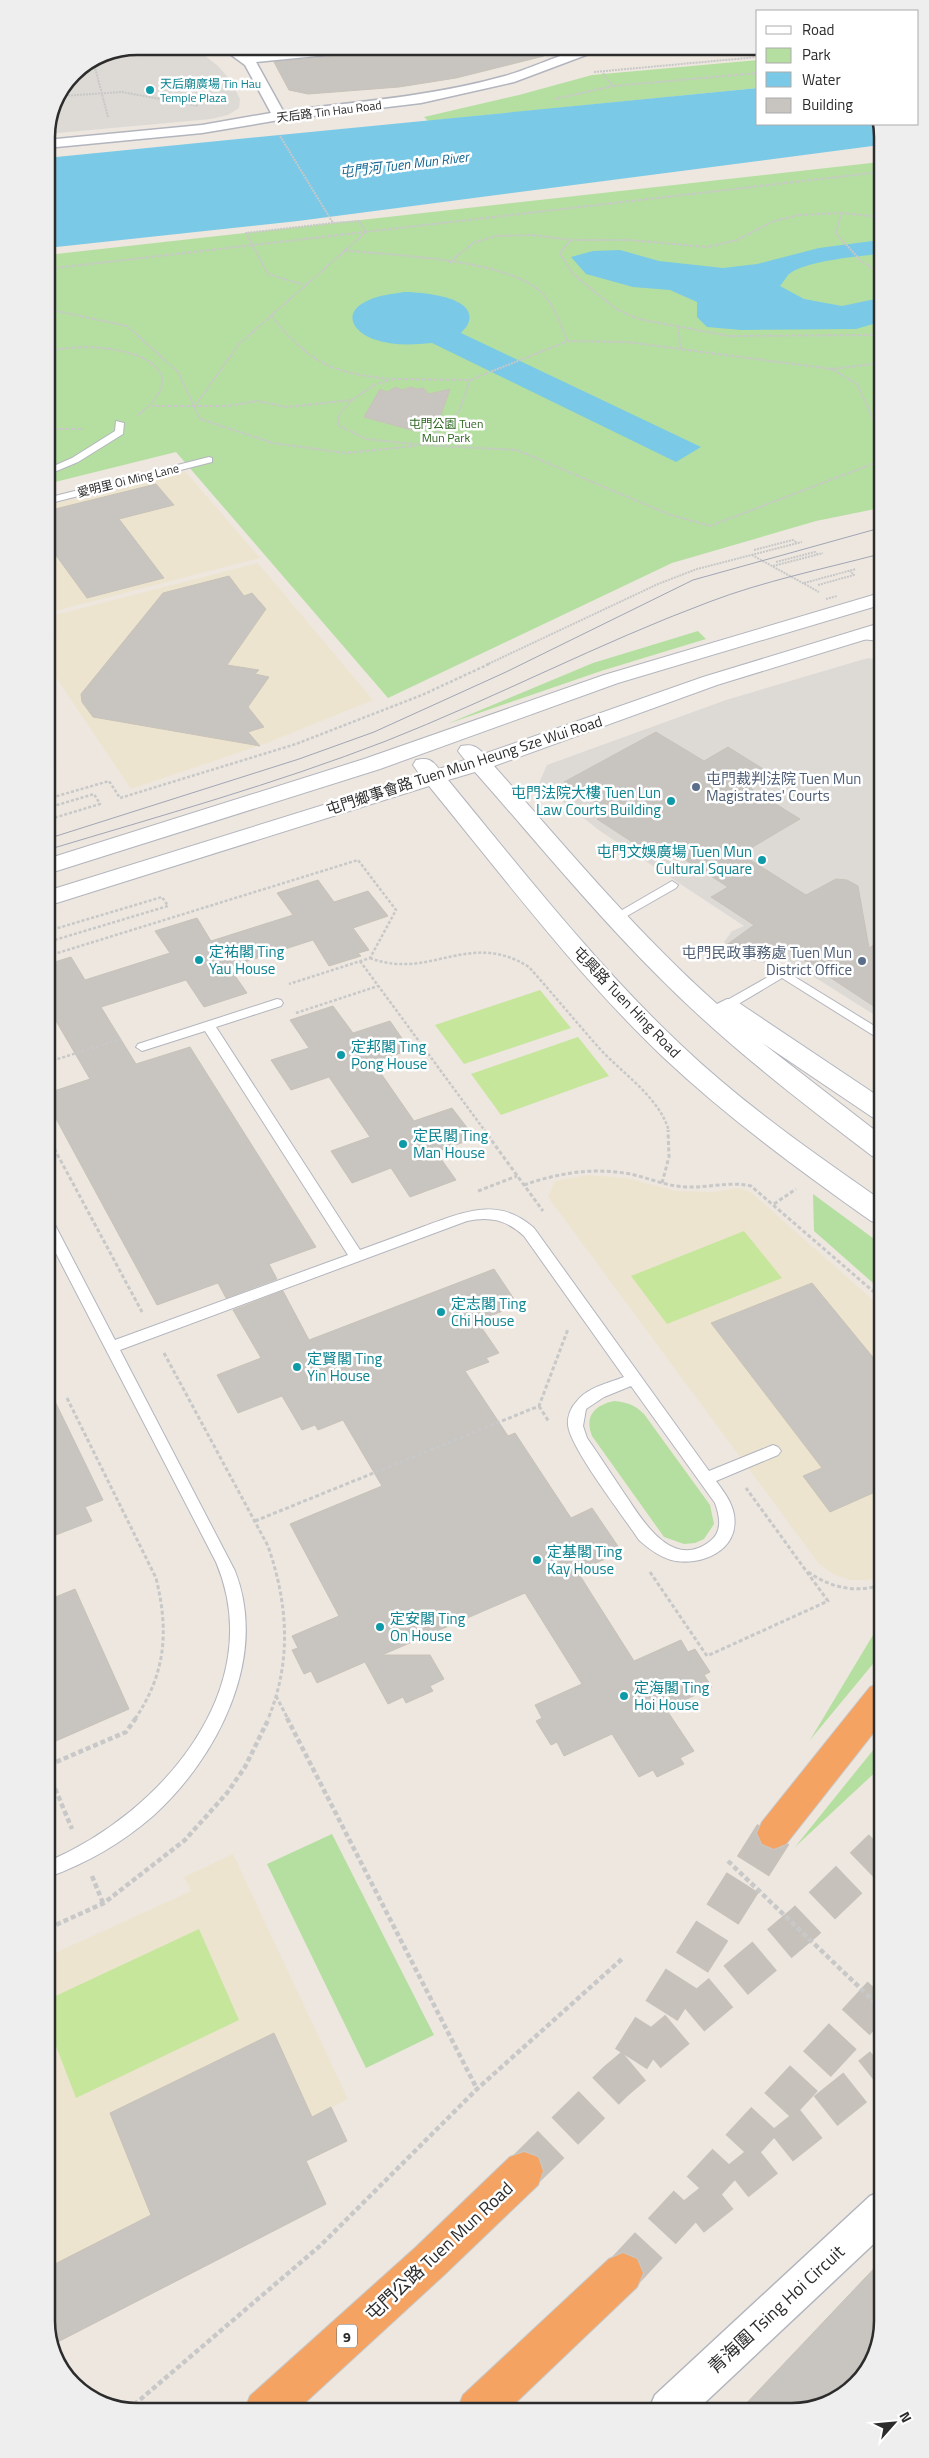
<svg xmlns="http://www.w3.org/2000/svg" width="929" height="2458" font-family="'Titillium Web','Noto Sans TC',sans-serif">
  <rect width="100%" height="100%" fill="#ede7df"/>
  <path fill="#e1dfe6" d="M 675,46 L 758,46 L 758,48 L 691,53 Z"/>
  <path fill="#ede4d0" d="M 185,471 L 260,558 L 47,613 L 47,504 Z
    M 258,563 L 373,700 L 267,743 L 131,789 L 47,664 L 47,617 Z
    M 588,1175 L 626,1178 L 676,1191 L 712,1192 L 737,1188 L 746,1190 L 753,1194 L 881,1307 L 882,1575 L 868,1580 L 850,1580 L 833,1574 L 819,1564 L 548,1197 L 555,1181 Z
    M 233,1854 L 348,2099 L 331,2108 L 347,2141 L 307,2161 L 326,2204 L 50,2346 L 49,1969 L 57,1952 L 191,1891 L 184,1877 Z"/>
  <path fill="#b5dfa0" d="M 758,60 L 758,88 L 428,121 L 424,117 L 519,95 L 592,75 Z
    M 880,162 L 880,508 L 816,521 L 672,563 L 388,698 L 176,452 L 47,484 L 47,255 Z
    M 698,631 L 706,639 L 601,671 L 447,724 L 593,663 Z
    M 813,1194 L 881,1244 L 881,1290 L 814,1231 Z
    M 614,1401 C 627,1402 635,1405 644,1414 L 710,1505 L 714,1524 L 704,1539 L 695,1543 L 684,1544 L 664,1537 L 592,1436 C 584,1416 595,1405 614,1401 Z
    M 882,1619 L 882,1653 L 810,1740 L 882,1620 Z
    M 882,1739 L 882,1766 L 795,1847 Z
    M 332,1834 L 434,2035 L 366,2068 L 267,1864 Z"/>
  <path fill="#c6e69c" d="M 540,990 L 571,1028 L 464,1064 L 435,1025 Z
    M 578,1037 L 609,1076 L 501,1115 L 471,1074 Z
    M 744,1231 L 782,1278 L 667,1324 L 631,1276 Z
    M 199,1929 L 239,2020 L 76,2098 L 49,2028 L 49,1999 Z"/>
  <path fill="#dddad6" d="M 137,46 L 193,46 L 218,66 L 231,81 L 240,99 L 239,108 L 228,115 L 211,119 L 47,134 L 73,73 L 102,53 Z
    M 868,658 L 880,660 L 881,1019 L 784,958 L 766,964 L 739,956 L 724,942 L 732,931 L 744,926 L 600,831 L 539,783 L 547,765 L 726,700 Z"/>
  <path fill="#7ac9e7" d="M 758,88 L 758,124 L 880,124 L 880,145 L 298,221 L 47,248 L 46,158 Z
    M 880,240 L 880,254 C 859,256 805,261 789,274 C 786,277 783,283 780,286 L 804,299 L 842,306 L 880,298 L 880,322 L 856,329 L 741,330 L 707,327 L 697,317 L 697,302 L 670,290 L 633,287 L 586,274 L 571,257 L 593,251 L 620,250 L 659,261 L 723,268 L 757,264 L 819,248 Z
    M 404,292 C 419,292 480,296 468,324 C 467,327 463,330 461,333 L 701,447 L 676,462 L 432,343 C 412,345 392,346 373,339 C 350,330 343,311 369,300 C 380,295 392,294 404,292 Z"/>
  <path fill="#c8c4bf" stroke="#c8c3b9" d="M 265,46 L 314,46 L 268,51 Z
    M 386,46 L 543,46 L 544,56 L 456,78 L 399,87 L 308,94 L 289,90 L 274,62 L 378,52 Z
    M 396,387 L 402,390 L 411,387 L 416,389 L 423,388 L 429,394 L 450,389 L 440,418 L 419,432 L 364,417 L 380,389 L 387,392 Z
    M 156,484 L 174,505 L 119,519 L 164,578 L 87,598 L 47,543 L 47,511 Z
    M 229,576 L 244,596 L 252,593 L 266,609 L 227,665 L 259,670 L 255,674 L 269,677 L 248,707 L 264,727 L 248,732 L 260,746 L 93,717 L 82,702 L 81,694 L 163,593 Z
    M 656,732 L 704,761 L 728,747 L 773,775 L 750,788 L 800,819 L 741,854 L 806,895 L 836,879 L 847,880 L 858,886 L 869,948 L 881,940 L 881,1011 L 784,947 L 766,956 L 751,958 L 725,946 L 754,925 L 711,897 L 728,887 L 659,843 L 646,851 L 597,819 L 610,812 L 564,782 Z
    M 318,880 L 334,902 L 368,891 L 388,916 L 353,928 L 369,950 L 358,953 L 361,956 L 329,966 L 313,940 L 229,967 L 247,993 L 204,1007 L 186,980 L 101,1007 L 136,1064 L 190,1047 L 316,1247 L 269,1264 L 277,1279 L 226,1298 L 218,1283 L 157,1305 L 48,1104 L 48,1093 L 90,1079 L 56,1021 L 48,1023 L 48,964 L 71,957 L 85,980 L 170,953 L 155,931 L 197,918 L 211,941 L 293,915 L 277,893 Z
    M 333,1006 L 353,1033 L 390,1021 L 410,1050 L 373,1062 L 414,1121 L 452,1108 L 475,1138 L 436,1152 L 456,1180 L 410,1197 L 391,1168 L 352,1183 L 331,1151 L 370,1137 L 329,1077 L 291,1090 L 271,1060 L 309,1048 L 290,1020 Z
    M 494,1269 L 518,1305 L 477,1321 L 499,1353 L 486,1358 L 489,1362 L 465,1371 L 508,1436 L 515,1433 L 571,1518 L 592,1508 L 622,1552 L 577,1571 L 634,1661 L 681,1640 L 688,1652 L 695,1649 L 710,1672 L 704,1675 L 712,1687 L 666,1709 L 694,1751 L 680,1758 L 684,1764 L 657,1777 L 653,1770 L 639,1777 L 612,1734 L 564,1756 L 557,1742 L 551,1745 L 536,1721 L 542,1718 L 535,1705 L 582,1684 L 525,1593 L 382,1655 L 430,1655 L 444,1679 L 430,1686 L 433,1691 L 406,1703 L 403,1697 L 388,1704 L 365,1662 L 317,1683 L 311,1671 L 304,1674 L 292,1650 L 298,1648 L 292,1636 L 339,1616 L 290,1524 L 382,1486 L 343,1420 L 318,1430 L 315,1425 L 302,1430 L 282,1396 L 238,1413 L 217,1375 L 261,1358 L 233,1310 L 283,1291 L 309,1340 Z
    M 812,1283 L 881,1367 L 882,1489 L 830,1512 L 803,1476 L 822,1468 L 711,1323 Z
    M 48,1387 L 103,1500 L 85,1507 L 92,1521 L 48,1538 Z
    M 75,1589 L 129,1709 L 49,1744 L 48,1600 Z
    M 274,2033 L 312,2117 L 331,2107 L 347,2141 L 306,2161 L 326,2204 L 50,2346 L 49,2267 L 151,2215 L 110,2113 Z
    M 883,2259 L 883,2321 L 864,2376 L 816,2409 L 741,2409 Z"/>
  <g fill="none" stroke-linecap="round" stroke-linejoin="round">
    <path stroke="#c6c2bb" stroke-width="38" stroke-dasharray="38 19" stroke-linecap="butt" d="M 631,2059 L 774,1833
      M 524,2171 L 616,2081 L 805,1922 L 882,1848
      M 692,2218 L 882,2066
      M 623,2273 L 882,1994"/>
    <defs>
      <path id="lane" d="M 116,421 L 124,423 L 123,434 L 78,462 L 47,475 L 47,469 L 72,458 L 115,431 Z
        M 209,457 L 212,458 L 212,462 L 47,504 L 47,498 Z
        M 856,633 L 880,635 L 880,641 L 852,638 L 851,636 Z
        M 672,881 L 678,885 L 676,888 L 620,920 L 616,921 L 610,917 Z
        M 782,969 L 881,1030 L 881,1040 L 782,978 L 730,1009 L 722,1009 L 720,1006 L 722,1003 Z
        M 277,999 L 281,1000 L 283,1003 L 281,1006 L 216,1027 L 360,1250 C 382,1242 404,1234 425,1226 C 465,1212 498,1196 534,1228 L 709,1471 L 773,1445 L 778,1447 L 781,1451 L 778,1455 L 716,1481 C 724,1492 732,1502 734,1515 C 740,1551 700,1567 671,1560 C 658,1556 648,1548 639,1540 C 624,1517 570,1448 568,1425 C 567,1417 571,1407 577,1401 C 588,1387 609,1383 624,1377 L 524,1236 C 507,1220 490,1216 467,1221 L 120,1350 L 235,1571 C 269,1658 217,1758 153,1816 C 122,1843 87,1863 49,1877 L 49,1861 C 159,1814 270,1689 216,1562 L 48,1238 L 48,1220 L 55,1225 L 115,1340 L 348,1255 L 205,1031 L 142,1051 L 136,1047 L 138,1044 ZM 631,1386 L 715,1503 C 720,1517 723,1532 709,1542 C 670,1571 640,1516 622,1490 C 610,1472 599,1455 587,1438 L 583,1426 L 586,1409 L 604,1397 Z"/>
      <path id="street" d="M 219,46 L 234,46 L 247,55 L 335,46 L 384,46 L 378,50 L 256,62 L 283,111 C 358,102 433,96 505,76 C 540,66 573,46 610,46 L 514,82 L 421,103 L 279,120 L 202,133 L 46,148 L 46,140 L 202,125 L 271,113 L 245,65 Z
        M 883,2191 L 883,2235 L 698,2409 L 649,2409 L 655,2395 L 870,2196 Z"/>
      <path id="secondary" d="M 880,593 L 880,605 L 618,683 L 380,769 L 47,874 L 47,859 L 364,759 L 604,675 Z
        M 880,623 L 880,635 L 717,685 L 494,766 C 566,847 635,931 717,1004 L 727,999 L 736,1001 L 881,1098 L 881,1120 L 872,1117 L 761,1042 L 881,1135 L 881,1158 L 872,1156 C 797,1099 723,1042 657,975 C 593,911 535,840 475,772 L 448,780 C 523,871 595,964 681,1045 C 742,1103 812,1152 881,1200 L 881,1224 L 871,1221 C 799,1170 728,1118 664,1058 C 577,975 505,879 429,786 L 47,906 L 47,891 L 420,775 L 413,765 L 416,760 C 428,757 432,760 439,769 L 465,760 L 458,751 L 461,746 C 472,744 476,746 484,754 L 703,677 Z"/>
      <path id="highway" d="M 882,1683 L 882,1722 L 786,1844 L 774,1849 L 762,1844 L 757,1833 L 762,1822 L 870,1687 Z
        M 524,2152 L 538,2157 L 543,2171 L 538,2185 L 444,2275 L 296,2411 L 244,2411 L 250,2396 L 416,2247 L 510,2157 Z
        M 623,2253 L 637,2259 L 643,2273 L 637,2287 L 508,2410 L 457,2410 L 463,2395 L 609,2259 Z"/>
    </defs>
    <use href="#lane" stroke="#b3b5be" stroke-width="2"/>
    <use href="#street" stroke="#b3b5be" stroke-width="3"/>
    <use href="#secondary" stroke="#b3b5be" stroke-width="2"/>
    <use href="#highway" stroke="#c8c8c8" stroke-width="2"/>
    <path stroke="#c8c8c8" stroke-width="2" stroke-dasharray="2 1" stroke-linecap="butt" d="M 93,60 L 108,117
      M 594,72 L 758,57
      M 603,73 L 613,86
      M 62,96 L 122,92 L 198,106
      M 555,99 L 613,86 L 758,73
      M 280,136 L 333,223 L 246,233 L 268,274 L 304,285
      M 880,217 L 841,213 L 836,233 L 861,261 L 880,273
      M 571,240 L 560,253 L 573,274 L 616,309 L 639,319 L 729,336 L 880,335
      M 343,250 C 394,256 501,258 540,291 C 554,302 560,326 568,341 L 627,342 L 832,369 L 880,363
      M 449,263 L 473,243 L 495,236 L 533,235 L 571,240 L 630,240 L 707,247 L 737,240 L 774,221 L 799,215 L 841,213
      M 47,269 L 880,172
      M 47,309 L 127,326 L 178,372 L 200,419 L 273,443 L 345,453 L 415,446
      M 271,315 C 308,362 331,373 390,379
      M 678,326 L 681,350
      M 47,351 C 65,348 83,346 101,348 C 147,352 191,374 138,415
      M 832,369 L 857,384 L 880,434
      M 352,400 L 339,415 L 338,425 L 366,439 L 422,445 L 517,450 L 668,514 L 710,526 L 880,461
      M 152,406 L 227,406 L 257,401 L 287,407 L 352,400 L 374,385 L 393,379 L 470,380 L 568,341
      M 195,406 L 239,344 L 366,232 L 359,221 L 333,223
      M 47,429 L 84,429
      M 422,445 L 459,411 L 470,380
      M 754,550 L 793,540 L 797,543
      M 752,555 L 819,592
      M 776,562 L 815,552 L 818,555
      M 773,566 L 823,553
      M 804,583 L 856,569
      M 818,585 L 854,575 L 850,571
      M 486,665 L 658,584 L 697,569 L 802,542"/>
    <path stroke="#c8c8c8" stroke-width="2.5" stroke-dasharray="3 2" stroke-linecap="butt" d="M 47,799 L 109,781 L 120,798 L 296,744 L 422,695 L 489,664
      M 47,808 L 94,794 L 100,804 L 47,820
      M 48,931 L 162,897 L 168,906 L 48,942
      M 48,956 L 358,860 L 396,910 L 370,958 L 289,984
      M 370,958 C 430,981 469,929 529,967 C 553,994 576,1022 600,1049 C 623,1074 659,1097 669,1131
      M 360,961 L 485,1131
      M 296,1013 L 378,986
      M 48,1062 L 121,1039"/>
    <path stroke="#c8c8c8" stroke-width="3" stroke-dasharray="4 2.5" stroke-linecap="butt" d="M 484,1130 L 543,1211
      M 48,1137 L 142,1312
      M 662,1183 L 669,1157 L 668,1130
      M 524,1185 C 558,1173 593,1167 630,1174 C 649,1178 666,1186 686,1187 C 708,1188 729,1181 751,1186 L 881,1298
      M 478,1191 L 517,1176
      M 774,1204 L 796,1189
      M 164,1353 L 268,1546 C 288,1604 292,1661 268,1719
      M 67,1398 L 156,1578 C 169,1631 166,1673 135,1719
      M 539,1406 L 549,1422
      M 255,1521 L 539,1406 L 568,1329
      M 650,1572 L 707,1656 L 828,1601 L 746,1488
      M 808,1572 C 832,1588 854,1593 882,1585
      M 276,1696 L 288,1719"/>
    <path stroke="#c8c8c8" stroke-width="4.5" stroke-dasharray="5 3" stroke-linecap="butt" d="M 287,1718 L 477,2089
      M 49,1765 L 126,1732 L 136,1718
      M 49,1774 L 72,1829
      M 92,1876 L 103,1903
      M 49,1928 L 104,1903 L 185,1840 L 227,1793 L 245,1767 L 269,1718
      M 128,2410 L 321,2245 L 477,2089 L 623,1958"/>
    <use href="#lane" fill="#fff" fill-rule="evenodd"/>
    <use href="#street" fill="#fff" fill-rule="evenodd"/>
    <use href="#secondary" fill="#fff" fill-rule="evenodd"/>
    <use href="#highway" fill="#f4a363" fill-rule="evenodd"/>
    <path stroke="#a2a5b5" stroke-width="1" d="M 47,839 L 299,759 L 374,732 L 506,672 L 693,580 L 880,528
      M 47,850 C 160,816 275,784 386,741 C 495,698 599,643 709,602 C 764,581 823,569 880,554"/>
    <path stroke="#c8c8c8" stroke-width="2" stroke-dasharray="2 1" stroke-linecap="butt" d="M 826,599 L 837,596"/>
    <path stroke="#c8c8c8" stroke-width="4.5" stroke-dasharray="5 3" stroke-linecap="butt" d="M 728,1861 L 882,2009"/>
  </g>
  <g fill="#0f9aa8" stroke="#fff" stroke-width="2">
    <circle cx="150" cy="90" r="5"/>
    <circle cx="671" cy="801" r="5"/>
    <circle cx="762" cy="860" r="5"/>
    <circle cx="199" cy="960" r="5"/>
    <circle cx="341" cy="1055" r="5"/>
    <circle cx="403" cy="1144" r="5"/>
    <circle cx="441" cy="1312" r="5"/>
    <circle cx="297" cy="1367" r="5"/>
    <circle cx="537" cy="1560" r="5"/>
    <circle cx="380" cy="1627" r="5"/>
    <circle cx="624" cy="1696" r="5"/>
  </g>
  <g fill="#5c6f8a" stroke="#fff" stroke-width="2">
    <circle cx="696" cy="787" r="5"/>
    <circle cx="862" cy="961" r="5"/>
  </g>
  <g text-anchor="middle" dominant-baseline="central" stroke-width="5" stroke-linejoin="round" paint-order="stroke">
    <g font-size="12" fill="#0d838f" stroke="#fff" text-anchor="start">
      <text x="160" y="83">天后廟廣場 Tin Hau<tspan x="160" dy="14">Temple Plaza</tspan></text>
    </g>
    <g font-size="12" fill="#2c2c2c" stroke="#fff">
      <text transform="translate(329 111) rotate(-7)">天后路 Tin Hau Road</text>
      <text transform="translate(128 480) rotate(-14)">愛明里 Oi Ming Lane</text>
    </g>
    <g font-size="12" fill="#2d6520" stroke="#fff">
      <text x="446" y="423">屯門公園 Tuen<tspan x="446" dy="14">Mun Park</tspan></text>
    </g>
    <g font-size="14" font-style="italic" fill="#176995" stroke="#fff">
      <text transform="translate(404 164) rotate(-7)">屯門河 Tuen Mun River</text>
    </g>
    <rect fill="#fff" stroke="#6b6b6b" stroke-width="1" x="337" y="2324.5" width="20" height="23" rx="4"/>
    <g font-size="14" font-weight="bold" fill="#2c2c2c">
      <text x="347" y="2336">9</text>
    </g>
    <g font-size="15" fill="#2c2c2c" stroke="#fff">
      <text transform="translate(464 765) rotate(-18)">屯門鄉事會路 Tuen Mun Heung Sze Wui Road</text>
      <text transform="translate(627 1002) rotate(46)">屯興路 Tuen Hing Road</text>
    </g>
    <g font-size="15" fill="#4e5e75" stroke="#fff" text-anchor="start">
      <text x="706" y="778">屯門裁判法院 Tuen Mun<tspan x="706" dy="17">Magistrates' Courts</tspan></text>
      <text x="852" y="952" text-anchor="end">屯門民政事務處 Tuen Mun<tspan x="852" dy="17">District Office</tspan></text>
    </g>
    <g font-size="15" fill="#0d838f" stroke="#fff" text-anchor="start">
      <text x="661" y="792" text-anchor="end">屯門法院大樓 Tuen Lun<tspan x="661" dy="17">Law Courts Building</tspan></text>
      <text x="752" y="851" text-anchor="end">屯門文娛廣場 Tuen Mun<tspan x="752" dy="17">Cultural Square</tspan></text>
      <text x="209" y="951">定祐閣 Ting<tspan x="209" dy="17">Yau House</tspan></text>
      <text x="351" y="1046">定邦閣 Ting<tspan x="351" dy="17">Pong House</tspan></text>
      <text x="413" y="1135">定民閣 Ting<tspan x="413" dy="17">Man House</tspan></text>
      <text x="451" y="1303">定志閣 Ting<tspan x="451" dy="17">Chi House</tspan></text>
      <text x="307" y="1358">定賢閣 Ting<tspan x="307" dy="17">Yin House</tspan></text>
      <text x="547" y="1551">定基閣 Ting<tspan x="547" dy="17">Kay House</tspan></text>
      <text x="390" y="1618">定安閣 Ting<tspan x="390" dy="17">On House</tspan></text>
      <text x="634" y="1687">定海閣 Ting<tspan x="634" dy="17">Hoi House</tspan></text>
    </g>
    <g font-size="18" fill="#2c2c2c" stroke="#fff">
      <text transform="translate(439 2251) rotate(-43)">屯門公路 Tuen Mun Road</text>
      <text transform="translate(776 2309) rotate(-43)">青海圍 Tsing Hoi Circuit</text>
    </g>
  </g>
  <path d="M0 0H929V2458H0ZM137 55H792A82 82 0 0 1 874 137V2321A82 82 0 0 1 792 2403H137A82 82 0 0 1 55 2321V137A82 82 0 0 1 137 55Z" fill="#eee" fill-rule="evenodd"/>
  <path fill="none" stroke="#2c2c2c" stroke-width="2.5" d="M137 55H792A82 82 0 0 1 874 137V2321A82 82 0 0 1 792 2403H137A82 82 0 0 1 55 2321V137A82 82 0 0 1 137 55Z"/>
  <rect x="756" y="10" width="162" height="115" fill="#ffffff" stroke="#ababab"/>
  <rect x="766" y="26" width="25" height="8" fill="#ffffff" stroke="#ababab"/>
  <text x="802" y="35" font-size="15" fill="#2c2c2c">Road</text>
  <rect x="766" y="48" width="25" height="15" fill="#b5dfa0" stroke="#ababab"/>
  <text x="802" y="60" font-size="15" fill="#2c2c2c">Park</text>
  <rect x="766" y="72" width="25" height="15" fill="#7ac9e7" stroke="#ababab"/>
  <text x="802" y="85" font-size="15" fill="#2c2c2c">Water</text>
  <rect x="766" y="98" width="25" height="15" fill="#c8c4bf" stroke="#ababab"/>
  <text x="802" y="110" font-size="15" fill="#2c2c2c">Building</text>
  <g transform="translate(894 2423) rotate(63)" stroke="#ffffff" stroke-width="4" paint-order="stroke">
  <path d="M0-4L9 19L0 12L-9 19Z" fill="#2c2c2c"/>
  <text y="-8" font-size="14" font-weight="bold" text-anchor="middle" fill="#2c2c2c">N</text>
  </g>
</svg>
